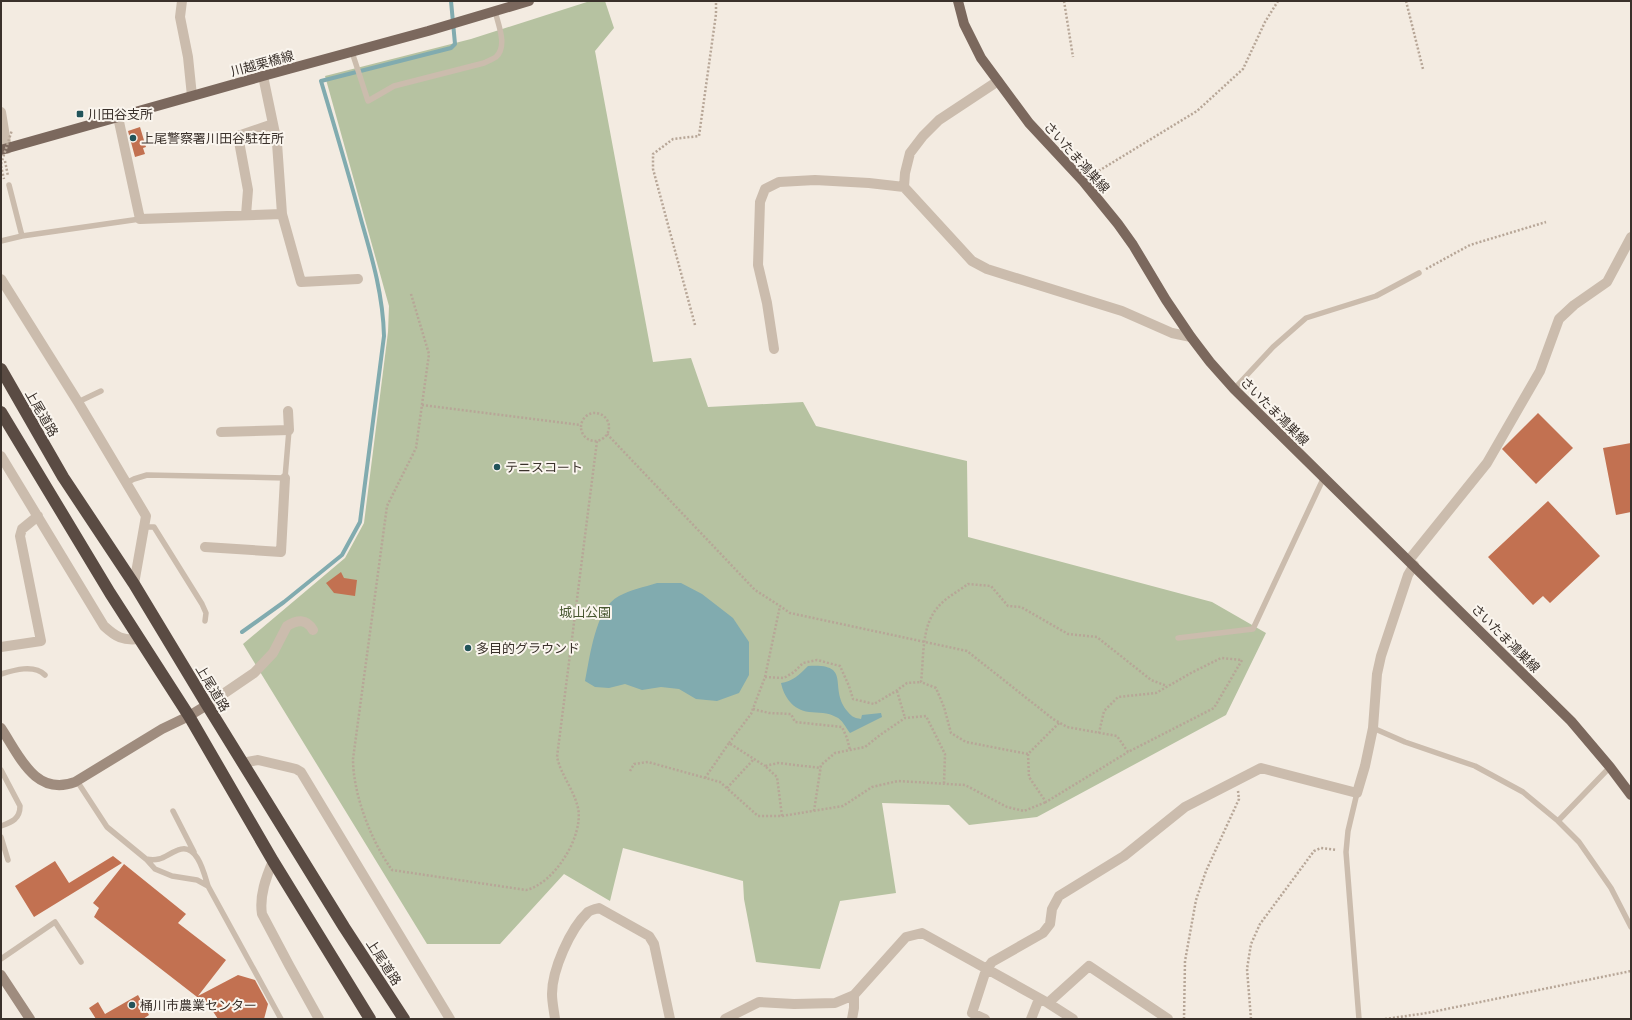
<svg xmlns="http://www.w3.org/2000/svg" width="1632" height="1020" font-family="Ubuntu,'Noto Sans JP',sans-serif">
  <rect width="100%" height="100%" fill="#f3ebe1"/>
  <path fill="#b6c2a1" d="M 590,1 L 605,1 L 614,28 L 595,51 L 653,362 L 691,358 L 708,407 L 803,402 L 816,426 L 967,461 L 968,537 L 1212,602 L 1266,633 L 1226,715 L 1037,817 L 969,825 L 949,805 L 882,803 L 896,893 L 840,901 L 820,969 L 756,962 L 744,899 L 743,881 L 623,848 L 610,901 L 564,874 L 500,944 L 427,944 L 243,644 L 345,558 L 364,523 L 388,332 L 389,306 L 325,76 L 471,39 Z"/>
  <path fill="#81abaf" d="M 657,583 L 681,583 L 702,594 L 733,618 L 749,642 L 749,675 L 739,693 L 717,701 L 696,699 L 679,689 L 661,687 L 642,690 L 625,684 L 609,688 L 595,687 L 585,681 C 590,658 595,608 619,596 C 630,590 644,587 657,583 Z
    M 808,666 C 854,663 827,688 848,712 C 852,717 855,718 861,719 L 862,715 L 881,713 L 882,717 L 850,733 C 846,728 842,719 836,717 C 828,712 818,713 809,712 C 793,710 784,697 781,683 C 792,682 800,674 808,666 Z"/>
  <g fill="none" stroke-linecap="round" stroke-linejoin="round">
    <path stroke="#81abaf" stroke-width="4" d="M 242,632 L 284,602 L 342,555 L 360,522 L 384,336 C 383,296 373,261 362,223 C 349,175 335,128 321,81 L 451,48 L 455,44 L 451,1"/>
  </g>
  <path fill="#c27151" d="M 140,127 L 146,147 L 143,148 L 145,154 L 135,157 L 128,131 Z
    M 1538,413 L 1573,448 L 1536,484 L 1502,449 Z
    M 1631,443 L 1631,512 L 1616,515 L 1603,448 Z
    M 1548,501 L 1600,556 L 1550,603 L 1543,596 L 1533,605 L 1488,557 Z
    M 341,572 L 344,578 L 357,580 L 355,596 L 334,593 L 326,583 Z
    M 113,856 L 122,863 L 34,917 L 15,886 L 55,861 L 69,883 Z
    M 124,864 L 186,914 L 178,923 L 226,960 L 198,996 L 238,975 L 255,980 L 268,1004 L 264,1019 L 218,1019 L 210,1007 L 94,917 L 99,908 L 93,903 Z
    M 138,995 L 149,1015 L 143,1019 L 96,1019 L 89,1008 L 98,1002 L 105,1014 Z"/>
  <g fill="none" stroke-linecap="round" stroke-linejoin="round">
    <path stroke="#b7a697" stroke-width="2.5" stroke-dasharray="2 2" stroke-linecap="butt" d="M 1064,1 L 1073,57
      M 1406,1 L 1423,69
      M 5,161 L 8,176
      M 1,166 L 4,179
      M 1092,175 L 1197,111 L 1243,69 L 1265,22 L 1278,1
      M 1426,269 L 1470,245 L 1546,222
      M 411,294 L 429,354 L 416,448 L 387,506 L 353,759 C 353,794 371,841 392,870 L 526,890 C 554,884 584,836 578,808 C 574,790 561,775 557,757 L 597,441
      M 695,325 L 653,169 L 653,154 L 673,139 L 699,136 L 716,14 L 716,1
      M 422,405 L 581,425
      M581 427a14 14 0 1 1 28 0a14 14 0 1 1-28 0Z
      M 607,434 L 755,590 L 780,606 L 790,613 L 967,651 L 1053,719 L 1067,727 L 1117,736 L 1128,752 L 1214,708 L 1242,660 L 1221,658 L 1191,673 L 1156,693 L 1118,697 L 1104,711 L 1099,733
      M 765,677 L 784,678 L 794,672 L 803,663 L 817,660 L 840,666 L 849,686 L 853,699 L 874,704 L 896,691 L 907,683 L 921,682
      M 897,691 L 905,718
      M 753,709 L 769,713 L 791,714 L 795,722 L 842,727 L 847,738 L 850,750
      M 1059,723 L 1028,754 L 966,742 L 951,733 L 944,707 L 936,688 L 921,682 C 924,657 921,626 938,607 C 945,598 959,591 968,584 L 991,586 L 1008,606 L 1021,607 L 1068,634 L 1097,637 L 1151,680 L 1167,686
      M 729,743 L 751,714 L 765,677 L 780,606
      M 1028,754 L 1029,777 L 1046,802 L 1128,752
      M 630,771 L 634,764 L 648,762 L 720,782 L 758,816 L 782,816 L 843,806 L 872,787 L 898,781 L 965,785 L 1007,807 L 1024,811 L 1046,802
      M 705,778 L 729,743 L 765,766
      M 727,788 L 754,759
      M 814,811 L 821,765 L 835,753 L 865,747 L 880,735 L 905,718 L 926,716 L 945,754 L 944,784
      M 782,816 L 777,777 L 765,766 L 778,763 L 821,768
      M 1184,1019 L 1185,961 L 1196,900 L 1206,871 L 1239,799 L 1238,791
      M 1251,1019 L 1247,969 L 1251,944 L 1260,924 L 1314,851 L 1321,848 L 1337,850
      M 1385,1019 L 1427,1013 L 1631,971"/>
    <path stroke="#cbbcad" stroke-width="5.5" d="M 352,52 L 368,101 L 394,86 L 484,63 C 488,61 493,59 496,57 C 508,46 498,24 495,11
      M 9,185 L 22,236
      M 1,241 L 22,236 L 140,219
      M 1234,389 L 1273,347 L 1306,318 L 1376,296 L 1419,273
      M 78,402 L 101,391
      M 126,483 L 134,479 L 147,475 L 285,478 L 289,430
      M 145,527 L 154,527 L 202,604 L 206,613 L 205,621
      M 1178,638 L 1253,629 L 1324,477
      M 1,674 C 14,670 34,664 45,675
      M 1373,728 L 1405,742 L 1475,766 L 1523,792 L 1558,821 L 1579,842 L 1611,888 L 1631,927
      M 1,770 L 20,806 C 20,819 12,822 1,826
      M 77,781 L 107,827 L 146,859 L 155,869 L 172,876 L 197,880 L 208,886
      M 1357,793 L 1348,831 L 1346,852 L 1359,1019
      M 173,811 L 194,852
      M 1558,821 L 1610,767
      M 1,837 L 8,860
      M 146,859 C 162,862 165,855 178,850 C 197,842 204,873 208,886 L 281,1019
      M 1,959 L 55,922 L 81,962"/>
    <path stroke="#cbbcad" stroke-width="10" d="M 182,1 L 180,17 L 188,57 L 192,96
      M 263,76 L 277,143 L 282,214 L 301,282 L 358,279
      M 998,81 L 939,120 L 923,136 L 910,153 L 905,173 L 904,187 L 972,261 L 987,269 L 1122,311 L 1172,333 L 1191,337
      M 1,112 L 7,149
      M 118,117 L 140,219 L 282,214
      M 246,215 L 248,190 L 238,136 L 273,124
      M 1,279 L 78,402 L 146,516 L 134,584
      M 774,349 L 767,303 L 758,265 L 760,202 L 765,189 L 779,182 L 815,180 L 869,183 L 904,187
      M 221,432 L 289,430 L 288,411
      M 1,456 L 104,626 C 116,637 123,641 139,639
      M 205,547 L 281,552 L 285,478
      M 1409,560 L 1487,463 L 1540,371 L 1559,319 L 1574,305 L 1607,282 L 1631,237
      M 1,647 L 41,641 L 20,536 L 22,529 L 38,516
      M 207,705 L 254,673 L 273,653 L 287,626 C 297,620 306,618 313,630
      M 242,763 L 258,760 L 296,769 L 301,772 L 450,1019
      M 273,861 C 266,877 259,896 262,914 L 289,965 L 319,1019
      M 1048,1003 L 1089,966 L 1168,1019
      M 555,1019 C 554,1011 552,1002 552,994 C 552,970 570,929 588,912 C 591,910 595,909 599,908 L 649,936 L 654,944 L 670,1019
      M 725,1019 L 759,1002 L 794,1004 L 835,1003 L 854,995 L 906,937 L 922,933 L 1048,1003 L 1073,1019
      M 852,1019 L 854,1008 L 854,995
      M 985,1019 L 972,1013 L 986,970 L 992,962 L 1043,933 L 1050,924 L 1052,909 L 1059,896 L 1124,856 L 1185,807 L 1261,768 L 1357,793 L 1365,766 L 1373,728 L 1377,674 L 1381,656 L 1408,575 L 1414,565
      M 1031,1019 L 1039,999"/>
    <path stroke="#9f8c7e" stroke-width="10" d="M 1,728 C 19,755 35,797 75,782 L 162,729 L 189,716 L 207,705
      M 1,975 L 30,1019"/>
    <path stroke="#7b685d" stroke-width="10" d="M 958,1 L 964,24 L 981,58 L 1029,123 L 1083,181 L 1118,224 L 1133,245 L 1166,300 L 1191,337 L 1210,362 L 1234,389 L 1571,721 L 1610,767 L 1631,795
      M 1,150 L 263,76 L 428,31 L 529,1"/>
    <path stroke="#5a4b43" stroke-width="12" d="M 1,369 L 63,477 L 134,584 L 207,705 L 344,927 L 404,1019
      M 1,412 L 110,593 L 189,716 L 273,861 L 370,1019"/>
    <path stroke="#b7a697" stroke-width="2.5" stroke-dasharray="2 2" stroke-linecap="butt" d="M 1,164 L 12,130"/>
  </g>
  <g fill="#22545a" stroke="#faf5ee" stroke-width="1.5">
    <rect x="76" y="110" width="8" height="8" rx="2"/>
    <circle cx="133" cy="138" r="4"/>
    <circle cx="497" cy="467" r="4"/>
    <circle cx="468" cy="648" r="4"/>
    <circle cx="132" cy="1005" r="4"/>
  </g>
  <g text-anchor="middle" dominant-baseline="central" stroke-width="4" stroke-linejoin="round" paint-order="stroke">
    <g font-size="13" fill="#3a312b" stroke="#faf5ee">
      <text transform="translate(262 63) rotate(-15)">川越栗橋線</text>
      <text transform="translate(1077 157) rotate(48)">さいたま鴻巣線</text>
      <text transform="translate(1275 411) rotate(45)">さいたま鴻巣線</text>
      <text transform="translate(42 413) rotate(60)">上尾道路</text>
      <text transform="translate(1506 638) rotate(45)">さいたま鴻巣線</text>
      <text transform="translate(213 688) rotate(59)">上尾道路</text>
      <text transform="translate(384 962) rotate(57)">上尾道路</text>
    </g>
    <g font-size="13" fill="#3a312b" stroke="#faf5ee" text-anchor="start">
      <text x="88" y="114">川田谷支所</text>
      <text x="141" y="138">上尾警察署川田谷駐在所</text>
      <text x="505" y="467">テニスコート</text>
      <text x="476" y="648">多目的グラウンド</text>
      <text x="140" y="1005">桶川市農業センター</text>
    </g>
    <g font-size="13" fill="#475730" stroke="#faf5ee">
      <text x="585" y="612">城山公園</text>
    </g>
  </g>
  <rect width="1632" height="1020" fill="none" stroke="#3a312b" stroke-width="4"/>
</svg>
